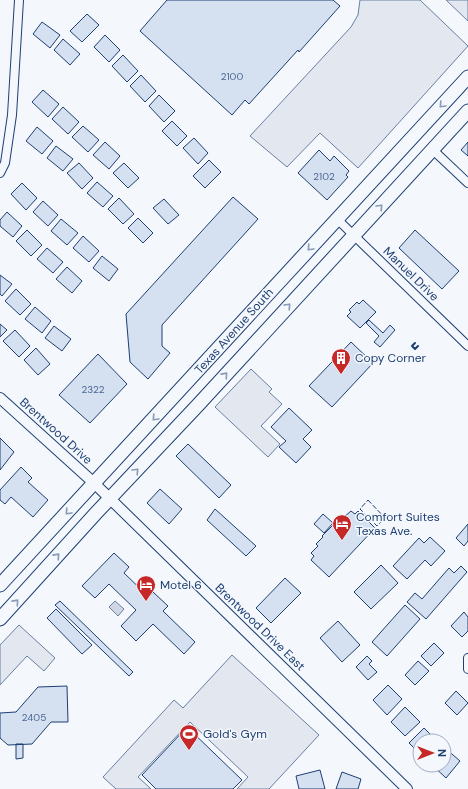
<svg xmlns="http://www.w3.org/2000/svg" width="468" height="789" font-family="'DM Sans',sans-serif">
  <rect width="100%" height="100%" fill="#f4f7fb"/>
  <path fill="#e3e8f0" stroke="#687fa3" d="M 360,0 L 420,0 L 468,46 L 358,168 L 320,133 L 287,167 L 250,136 L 351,27 L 358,15 Z
    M 446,0 L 468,0 L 468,21 Z
    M 251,369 L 272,389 L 269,392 L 282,404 L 261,426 L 280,444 L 268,457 L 215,407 Z
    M 19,625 L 55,658 L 44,671 L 27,656 L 0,685 L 0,645 Z
    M 232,655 L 319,735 L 269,789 L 237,789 L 248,777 L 190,722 L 138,777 L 151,789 L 116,789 L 103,777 L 174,700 L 183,708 Z"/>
  <path fill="#cfd7e4" stroke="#687fa3" d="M 115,601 L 124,609 L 118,616 L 109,607 Z"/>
  <path fill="#d5e0f0" stroke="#1d3f73" d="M 167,0 L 333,0 L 340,6 L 299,52 L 298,50 L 249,104 L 245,100 L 232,115 L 140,31 Z
    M 87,14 L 99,25 L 82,42 L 70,31 Z
    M 42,22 L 60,35 L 50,48 L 33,34 Z
    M 105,35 L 120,50 L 109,62 L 94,47 Z
    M 63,39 L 80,54 L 70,65 L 54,50 Z
    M 123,55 L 138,71 L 127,82 L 112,66 Z
    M 141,75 L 156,91 L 145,102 L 130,86 Z
    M 43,90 L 59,104 L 48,117 L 32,102 Z
    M 159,95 L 175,111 L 164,122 L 149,106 Z
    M 63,107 L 79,122 L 68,134 L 52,119 Z
    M 172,121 L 187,136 L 177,146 L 162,131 Z
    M 83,126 L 99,140 L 88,152 L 72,137 Z
    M 37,127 L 53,141 L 42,154 L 26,141 Z
    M 194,138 L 208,153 L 198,164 L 183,148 Z
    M 105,142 L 120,156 L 109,169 L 93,155 Z
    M 468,142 L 468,156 L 461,150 Z
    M 56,146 L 73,159 L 63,171 L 47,158 Z
    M 319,150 L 330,161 L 334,156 L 349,171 L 346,175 L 348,177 L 327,200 L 298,173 Z
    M 209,160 L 221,172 L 205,188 L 193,176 Z
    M 79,163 L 93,178 L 82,189 L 67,173 Z
    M 124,163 L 139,178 L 128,188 L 113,173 Z
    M 97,182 L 113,196 L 103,207 L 87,193 Z
    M 22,183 L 37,198 L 26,210 L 11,194 Z
    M 233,197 L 258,219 L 162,325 L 162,346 L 170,353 L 148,379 L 130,362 L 126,314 Z
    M 119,198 L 134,214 L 123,224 L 108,209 Z
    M 164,199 L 179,215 L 168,224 L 153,208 Z
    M 43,201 L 58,215 L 48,226 L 33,212 Z
    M 7,212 L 22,226 L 13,237 L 0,226 L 0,220 Z
    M 138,218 L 153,233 L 143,243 L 128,228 Z
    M 61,219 L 78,233 L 67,245 L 51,231 Z
    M 27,230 L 42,245 L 31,256 L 16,241 Z
    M 415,230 L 459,271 L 442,289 L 399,248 Z
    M 83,236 L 99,251 L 89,262 L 73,248 Z
    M 47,248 L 63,262 L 53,273 L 37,259 Z
    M 102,256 L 118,269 L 109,281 L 93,268 Z
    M 67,267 L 82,281 L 72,293 L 56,279 Z
    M 0,275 L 12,284 L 2,296 L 0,294 Z
    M 16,289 L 31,304 L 20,315 L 5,301 Z
    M 363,300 L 376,312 L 360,328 L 347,316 L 351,312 L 349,310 L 357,302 L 359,304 Z
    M 35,307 L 51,321 L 42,333 L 25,319 Z
    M 369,320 L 383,333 L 390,325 L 395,330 L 380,347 L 374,342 L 379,336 L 366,323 Z
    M 0,324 L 7,330 L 0,337 Z
    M 54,326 L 71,339 L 62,351 L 45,338 Z
    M 15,330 L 30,346 L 19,357 L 3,341 Z
    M 351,342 L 373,363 L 332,407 L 309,386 Z
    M 36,348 L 50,364 L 38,375 L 24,360 Z
    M 98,354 L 127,384 L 90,423 L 59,395 Z
    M 289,408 L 312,430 L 303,439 L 311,447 L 296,463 L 279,447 L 286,441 L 271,427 Z
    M 0,438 L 14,452 L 0,470 Z
    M 188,444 L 231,485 L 219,498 L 176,456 Z
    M 21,467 L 32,478 L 28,482 L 48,500 L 33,517 L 11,497 L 5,504 L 0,500 L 0,490 Z
    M 160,489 L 182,509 L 169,524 L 147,503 Z
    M 215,509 L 256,546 L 246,556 L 207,520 Z
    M 351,511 L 355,514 L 358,511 L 375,528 L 329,577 L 311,560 L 314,556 L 311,553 L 318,546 L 316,544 L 323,537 L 322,536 L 335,523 L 336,524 Z
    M 323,514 L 333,523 L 324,533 L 314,524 Z
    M 468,524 L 468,541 L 464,546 L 456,538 Z
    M 430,537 L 445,551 L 431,566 L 425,560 L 407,579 L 393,566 L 419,538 L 424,543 Z
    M 114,553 L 129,567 L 124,573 L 149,597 L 153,592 L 168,606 L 163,611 L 195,642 L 184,654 L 153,624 L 136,641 L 121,626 L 136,610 L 109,584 L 95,598 L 82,586 Z
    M 381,565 L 398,583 L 371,609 L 354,592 Z
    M 461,566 L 467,572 L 426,619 L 407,602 L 415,593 L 422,599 L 449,568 L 454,573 Z
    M 285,578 L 301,593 L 271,623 L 256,608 Z
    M 60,601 L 133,672 L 129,676 L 55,605 Z
    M 405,605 L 420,619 L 387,656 L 372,642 Z
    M 56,609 L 92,645 L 82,654 L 47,618 Z
    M 464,612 L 468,617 L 468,631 L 462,637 L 451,626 Z
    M 338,621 L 360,645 L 342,662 L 320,638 Z
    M 434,643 L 444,653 L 431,666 L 421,656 Z
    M 367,656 L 372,661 L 369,664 L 377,672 L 368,680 L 356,667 Z
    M 418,661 L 429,671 L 415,685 L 405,675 Z
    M 388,685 L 402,699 L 387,715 L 373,700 Z
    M 67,686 L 68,722 L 51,722 L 32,744 L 8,745 L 0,738 L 0,713 L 16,712 L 38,687 Z
    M 456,691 L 468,703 L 457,715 L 445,703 Z
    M 405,707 L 420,722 L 405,736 L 391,722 Z
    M 187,727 L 242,780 L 233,789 L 156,789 L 142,775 Z
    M 424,728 L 430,734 L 426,738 L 430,741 L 420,741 L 420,754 L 409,743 Z
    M 16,744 L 23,744 L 23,758 L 16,759 Z
    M 445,748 L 460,761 L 446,778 L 432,765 L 444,765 L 444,749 Z
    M 320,770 L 325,789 L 299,789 L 296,776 Z
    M 342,772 L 361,779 L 358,789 L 336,789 Z"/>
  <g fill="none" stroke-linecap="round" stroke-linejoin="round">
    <defs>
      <path id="minor" d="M 433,150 L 468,183
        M 0,173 L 5,163 L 12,115 L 19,0
        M 337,219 L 468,346
        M 468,658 L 468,669"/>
      <path id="tertiary" d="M 0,398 L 94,483 L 407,789"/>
      <path id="primary" d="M 0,585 L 468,77
        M 0,619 L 97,512 L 198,405 L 468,111"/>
    </defs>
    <use href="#minor" stroke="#1d3f73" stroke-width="10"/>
    <use href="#tertiary" stroke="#1d3f73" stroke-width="12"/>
    <use href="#primary" stroke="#1d3f73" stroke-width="15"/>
    <use href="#minor" stroke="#f4f7fb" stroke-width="8"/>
    <use href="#tertiary" stroke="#f4f7fb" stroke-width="10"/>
    <use href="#primary" stroke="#f4f7fb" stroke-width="13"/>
    <path stroke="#1d3f73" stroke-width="1" stroke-dasharray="5 2" stroke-linecap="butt" d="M 368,500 L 385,518 L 377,526 L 360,509 Z"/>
    <path stroke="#1d3f73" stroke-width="2" d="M 415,343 L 412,346 L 415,349 L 418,346"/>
  </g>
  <defs><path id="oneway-chevron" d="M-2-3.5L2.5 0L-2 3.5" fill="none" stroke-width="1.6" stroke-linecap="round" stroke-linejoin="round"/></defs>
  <g stroke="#889bb7">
    <use href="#oneway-chevron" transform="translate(442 105) rotate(133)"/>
    <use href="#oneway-chevron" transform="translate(380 207) rotate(-47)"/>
    <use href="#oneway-chevron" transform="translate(310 248) rotate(133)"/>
    <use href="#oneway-chevron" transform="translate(288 306) rotate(-47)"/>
    <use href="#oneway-chevron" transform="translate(225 375) rotate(-48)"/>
    <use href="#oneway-chevron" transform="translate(155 418) rotate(133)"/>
    <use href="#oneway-chevron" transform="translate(136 471) rotate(-47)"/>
    <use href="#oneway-chevron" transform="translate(68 512) rotate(133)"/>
    <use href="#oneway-chevron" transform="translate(57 556) rotate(-48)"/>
    <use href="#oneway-chevron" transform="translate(16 602) rotate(-48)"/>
  </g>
  <defs>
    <symbol id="building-pin" viewBox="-11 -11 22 30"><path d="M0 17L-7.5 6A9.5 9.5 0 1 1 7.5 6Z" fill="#c62828" stroke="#f4f7fb"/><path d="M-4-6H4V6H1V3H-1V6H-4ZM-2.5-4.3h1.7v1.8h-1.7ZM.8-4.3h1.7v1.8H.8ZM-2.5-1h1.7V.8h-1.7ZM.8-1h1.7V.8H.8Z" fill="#fff"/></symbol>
    <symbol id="hotel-pin" viewBox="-11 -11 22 30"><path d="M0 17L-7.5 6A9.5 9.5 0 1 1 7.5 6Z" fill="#c62828" stroke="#f4f7fb"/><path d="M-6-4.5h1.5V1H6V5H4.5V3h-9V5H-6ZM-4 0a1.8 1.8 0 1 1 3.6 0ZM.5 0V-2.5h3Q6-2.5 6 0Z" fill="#fff"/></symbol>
    <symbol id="stadium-pin" viewBox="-11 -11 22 30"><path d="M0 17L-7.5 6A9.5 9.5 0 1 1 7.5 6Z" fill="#c62828" stroke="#f4f7fb"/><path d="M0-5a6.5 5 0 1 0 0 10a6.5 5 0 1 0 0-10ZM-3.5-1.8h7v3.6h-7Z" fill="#fff"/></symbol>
  </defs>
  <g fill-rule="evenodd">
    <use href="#building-pin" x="330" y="347" width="22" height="30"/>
    <use href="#hotel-pin" x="331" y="513" width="22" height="30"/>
    <use href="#hotel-pin" x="135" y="574" width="22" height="30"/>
    <use href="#stadium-pin" x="178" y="723" width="22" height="30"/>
  </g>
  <g text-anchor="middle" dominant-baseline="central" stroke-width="3" stroke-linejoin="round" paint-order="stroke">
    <g font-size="10" fill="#4b6792">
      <text x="232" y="76">2100</text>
      <text x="324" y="176">2102</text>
      <text x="93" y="389">2322</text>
      <text x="34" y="717">2405</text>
    </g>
    <g font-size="12" fill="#1d3f73" stroke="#f4f7fb">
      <text transform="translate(411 274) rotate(44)">Manuel Drive</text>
      <text transform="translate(234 331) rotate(-48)">Texas Avenue South</text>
      <text transform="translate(56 431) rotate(42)">Brentwood Drive</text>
      <text transform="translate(260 627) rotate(44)">Brentwood Drive East</text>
    </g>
    <g font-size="12" fill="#1d3f73" stroke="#f4f7fb" text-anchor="start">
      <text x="355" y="358">Copy Corner</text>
      <text x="356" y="517">Comfort Suites<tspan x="356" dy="14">Texas Ave.</tspan></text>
      <text x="160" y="585">Motel 6</text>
      <text x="203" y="734">Gold's Gym</text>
    </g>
  </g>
  <g transform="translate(432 753) rotate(90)"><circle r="19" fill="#f4f7fb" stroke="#9eadc5"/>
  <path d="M0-3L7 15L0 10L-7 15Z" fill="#c62828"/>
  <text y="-6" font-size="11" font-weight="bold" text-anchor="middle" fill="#1d3f73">N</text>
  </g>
</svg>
